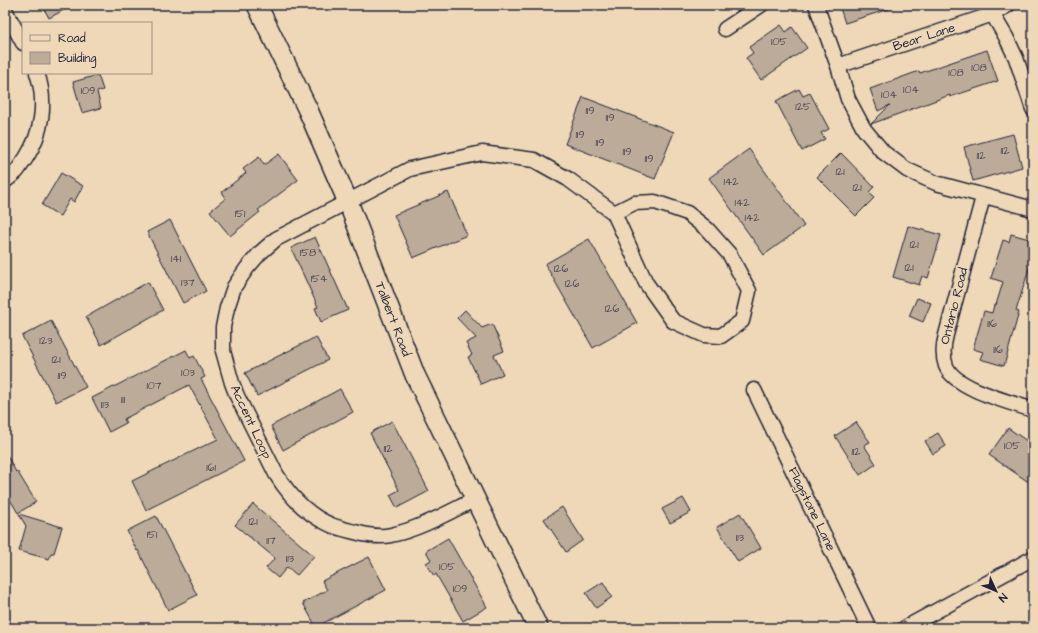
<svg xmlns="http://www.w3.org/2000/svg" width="1038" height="633" font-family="'Architects Daughter',sans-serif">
  <rect width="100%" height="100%" fill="#eed8b7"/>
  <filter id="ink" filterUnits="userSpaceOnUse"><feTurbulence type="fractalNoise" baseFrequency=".025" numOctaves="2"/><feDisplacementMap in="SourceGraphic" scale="8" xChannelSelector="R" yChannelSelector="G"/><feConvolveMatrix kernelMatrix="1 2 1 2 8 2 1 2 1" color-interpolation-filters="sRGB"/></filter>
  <g filter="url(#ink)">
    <path fill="#bbab98" stroke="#22223b" d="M 42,5 L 73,5 L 49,18 Z
      M 839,5 L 895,5 L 895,7 L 845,23 Z
      M 781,25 L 786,32 L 792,27 L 807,48 L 761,80 L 746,58 L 753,53 L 749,47 Z
      M 987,50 L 998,81 L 950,97 L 950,95 L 871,124 L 890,105 L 878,111 L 870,89 L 919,71 L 920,73 Z
      M 98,75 L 103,90 L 97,92 L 101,108 L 82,113 L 73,82 Z
      M 799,89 L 803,96 L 810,93 L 829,129 L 821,133 L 825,139 L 802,151 L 776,101 Z
      M 583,97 L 674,132 L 655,179 L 565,144 Z
      M 1013,134 L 1022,167 L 973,181 L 964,147 Z
      M 749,149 L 804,226 L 764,255 L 709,178 Z
      M 841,153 L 874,187 L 869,192 L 874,198 L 856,216 L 817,177 Z
      M 279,154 L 298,180 L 258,210 L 260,212 L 230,236 L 210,211 L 226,198 L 222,192 L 246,173 L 243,169 L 259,157 L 264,165 Z
      M 61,173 L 83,186 L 74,202 L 70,199 L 60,216 L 42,205 Z
      M 448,192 L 467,235 L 413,258 L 394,215 Z
      M 170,220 L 206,291 L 183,303 L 147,232 Z
      M 908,226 L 941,235 L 928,278 L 922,276 L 919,285 L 893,277 Z
      M 1011,234 L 1033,240 L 1033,256 L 1016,311 L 1019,312 L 1004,366 L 980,359 L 983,352 L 973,349 L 984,311 L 992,313 L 994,305 L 996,305 L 1003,282 L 991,278 L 1003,240 L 1009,242 Z
      M 315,237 L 348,310 L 321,322 L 315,308 L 318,307 L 291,248 Z
      M 589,239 L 637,323 L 593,348 L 545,264 Z
      M 148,282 L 163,310 L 101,345 L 86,317 Z
      M 917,298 L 931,303 L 923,322 L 909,316 Z
      M 465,310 L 482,328 L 492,324 L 504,351 L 494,355 L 503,374 L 481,384 L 468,357 L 472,355 L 466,343 L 476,338 L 457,318 Z
      M 51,321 L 86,387 L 56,402 L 22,336 Z
      M 316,337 L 328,360 L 257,396 L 245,373 Z
      M 186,350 L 190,358 L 194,356 L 205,377 L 201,379 L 244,461 L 146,510 L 132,481 L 218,439 L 189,385 L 124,419 L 126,423 L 109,432 L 92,398 Z
      M 340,389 L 353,412 L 283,450 L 271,426 Z
      M 392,421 L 429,491 L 397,508 L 390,495 L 399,490 L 370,433 Z
      M 856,422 L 870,442 L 864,445 L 876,464 L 860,475 L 835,436 Z
      M 1008,428 L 1033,445 L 1033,485 L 989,455 Z
      M 938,433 L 946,446 L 933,454 L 925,441 Z
      M 5,452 L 16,472 L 17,471 L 36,502 L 18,513 L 5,491 Z
      M 683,498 L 691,512 L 670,523 L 662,509 Z
      M 253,504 L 314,556 L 297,575 L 287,567 L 278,578 L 266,568 L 275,558 L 235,525 Z
      M 562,507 L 583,540 L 566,552 L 544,519 Z
      M 740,513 L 761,548 L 738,562 L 717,527 Z
      M 19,514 L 62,527 L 54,553 L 51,553 L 49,559 L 19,551 L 26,526 Z
      M 156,516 L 197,595 L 168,610 L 138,550 L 137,551 L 127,531 Z
      M 448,538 L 487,607 L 463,621 L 436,574 L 434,576 L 426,563 L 431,560 L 426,551 Z
      M 369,557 L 386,590 L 316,627 L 303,603 L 327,590 L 322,581 Z
      M 603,582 L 612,597 L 596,608 L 586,593 Z"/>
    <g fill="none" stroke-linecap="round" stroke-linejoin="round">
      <defs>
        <path id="street" d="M 816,5 L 838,66 L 848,99 L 864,129 L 883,152 L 907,170 L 936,183 L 1033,209
          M 987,5 L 1006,37 L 1016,58 L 1033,109
          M 5,10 L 23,43
          M 725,29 L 761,5
          M 838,66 L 993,14 L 1008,5
          M 5,181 C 9,178 13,175 17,171 C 20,167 23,162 26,158 C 42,133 47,102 37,73
          M 983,197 L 946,335 C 943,346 942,355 946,366 C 955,389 1010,402 1033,410
          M 754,390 L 869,628
          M 476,499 C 449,512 420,529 391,535 C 379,538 366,535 355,532 C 347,530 338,528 331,525 C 307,515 289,495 276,474 L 237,396 L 232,383 L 223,351 L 223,327 L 227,308 L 234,287 L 247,268 L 260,253 L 276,239 L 410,169 L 482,153 L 534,160 L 568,179 L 614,213 L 646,283 L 673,321 L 704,335 L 721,336 L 742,321 L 749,291 L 730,255 L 707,229 L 687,213 L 655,202 L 634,203 L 614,213
          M 905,628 L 1033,558"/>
        <path id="secondary" d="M 257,5 L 308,110 L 348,202 L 415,375 L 538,628"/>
      </defs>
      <use href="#street" stroke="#22223b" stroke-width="17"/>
      <use href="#secondary" stroke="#22223b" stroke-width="22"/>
      <use href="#street" stroke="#eed8b7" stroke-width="14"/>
      <use href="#secondary" stroke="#eed8b7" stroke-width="19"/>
    </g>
  </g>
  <g text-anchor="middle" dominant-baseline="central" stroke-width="3" stroke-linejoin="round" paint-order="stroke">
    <g font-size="11" fill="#484452">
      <text x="779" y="41">105</text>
      <text x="979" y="67">108</text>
      <text x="956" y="72">108</text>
      <text x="911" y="89">104</text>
      <text x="88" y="90">109</text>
      <text x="889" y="94">104</text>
      <text x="803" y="106">125</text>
      <text x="590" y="110">119</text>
      <text x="610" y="117">119</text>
      <text x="580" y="134">119</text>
      <text x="600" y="142">119</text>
      <text x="1005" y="150">112</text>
      <text x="627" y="151">119</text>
      <text x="981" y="155">112</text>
      <text x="649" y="158">119</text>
      <text x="840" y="171">121</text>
      <text x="731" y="181">142</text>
      <text x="857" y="187">121</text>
      <text x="742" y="202">142</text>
      <text x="240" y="213">151</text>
      <text x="752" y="217">142</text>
      <text x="914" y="244">121</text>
      <text x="308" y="252">158</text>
      <text x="176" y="258">141</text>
      <text x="909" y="267">121</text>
      <text x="561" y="268">126</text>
      <text x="319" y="278">154</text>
      <text x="188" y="282">137</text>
      <text x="572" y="283">126</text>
      <text x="612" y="308">126</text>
      <text x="992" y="323">116</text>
      <text x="46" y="340">123</text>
      <text x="998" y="349">116</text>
      <text x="56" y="359">121</text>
      <text x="188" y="372">103</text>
      <text x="62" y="375">119</text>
      <text x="154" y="385">107</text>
      <text x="123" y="399">111</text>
      <text x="105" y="404">113</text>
      <text x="1012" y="445">105</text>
      <text x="388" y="448">112</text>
      <text x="856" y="451">112</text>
      <text x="211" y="467">161</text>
      <text x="253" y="521">121</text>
      <text x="152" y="534">151</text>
      <text x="740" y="537">113</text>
      <text x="271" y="540">117</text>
      <text x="290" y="558">113</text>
      <text x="447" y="566">105</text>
      <text x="460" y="588">109</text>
    </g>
    <g font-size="13" fill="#22223b" stroke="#eed8b7">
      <text transform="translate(924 37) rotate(-18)">Bear Lane</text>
      <text transform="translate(954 306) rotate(-76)">Ontario Road</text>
      <text transform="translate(393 319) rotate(69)">Talbert Road</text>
      <text transform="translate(251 422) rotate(65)">Accent Loop</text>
      <text transform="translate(812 509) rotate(64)">Flagstone Lane</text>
    </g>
  </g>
  <rect width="1038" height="633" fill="none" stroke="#eed8b7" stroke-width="20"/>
  <rect x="10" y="10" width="1018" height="613" fill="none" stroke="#22223b" stroke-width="1.5" filter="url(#ink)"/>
  <rect x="22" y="22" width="130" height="52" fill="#eed8b7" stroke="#9c8f85"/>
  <rect x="30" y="35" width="20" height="6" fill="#eed8b7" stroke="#9c8f85"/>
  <text x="58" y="42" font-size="12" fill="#22223b">Road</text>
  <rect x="30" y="52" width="20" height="12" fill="#bbab98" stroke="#9c8f85"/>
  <text x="58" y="62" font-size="12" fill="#22223b">Building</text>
  <g transform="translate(996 591) rotate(134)" stroke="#eed8b7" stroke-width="3" paint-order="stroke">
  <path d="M0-3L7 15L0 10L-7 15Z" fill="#22223b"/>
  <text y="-6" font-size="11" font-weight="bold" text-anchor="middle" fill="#22223b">N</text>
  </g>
</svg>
